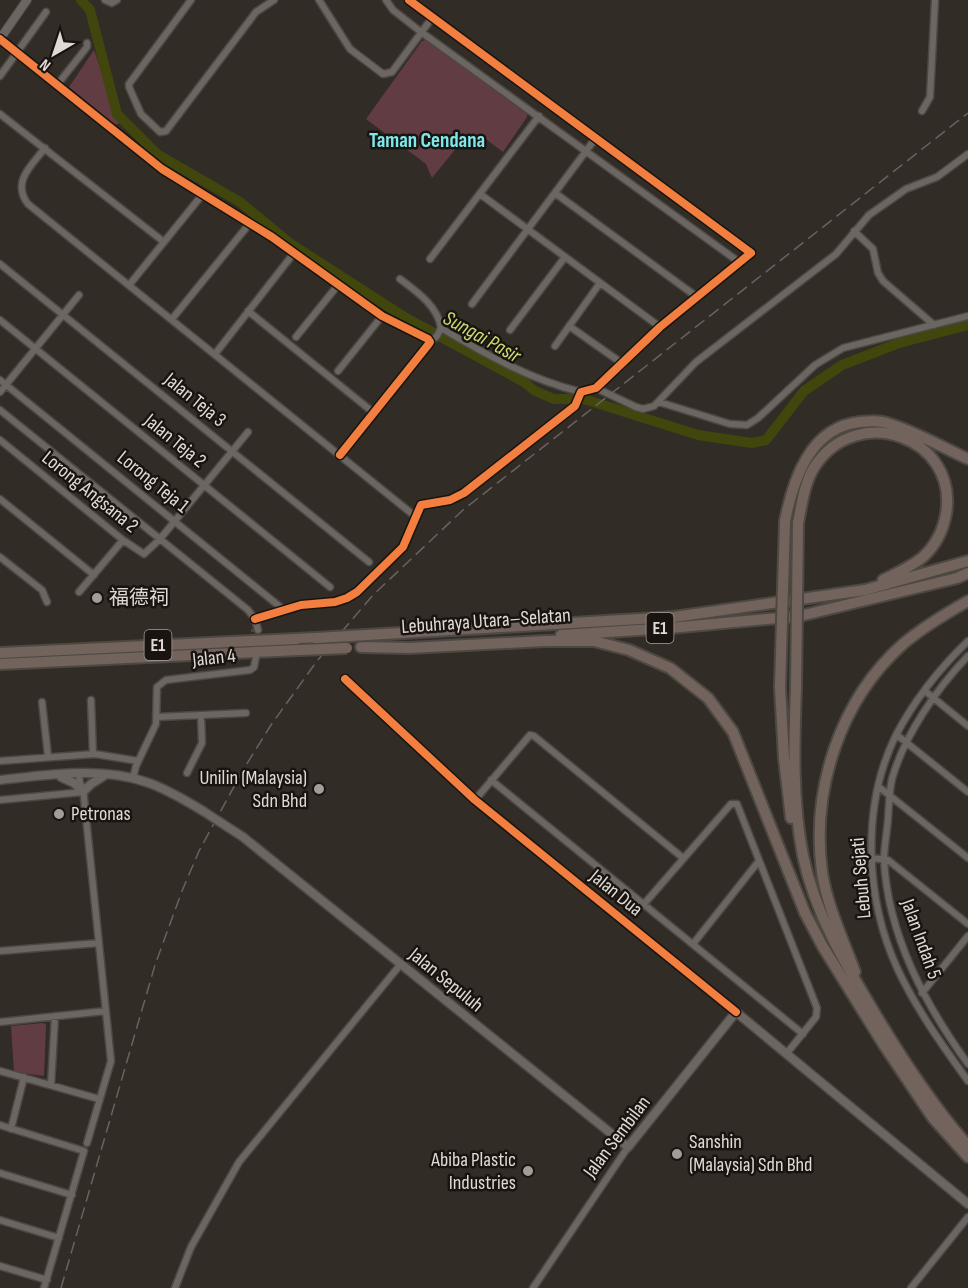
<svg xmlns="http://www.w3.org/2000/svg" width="968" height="1288" font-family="'Sofia Sans Condensed','Noto Sans SC',sans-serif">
  <rect width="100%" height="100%" fill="#322c26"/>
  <path fill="#623c43" d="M 426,40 L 527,114 L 527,117 L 503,152 L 479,134 L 470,146 L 462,141 L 432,178 L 426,164 L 366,119 L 422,41 Z
    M 94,50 L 116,115 L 123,122 L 115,125 L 69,87 Z
    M 44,1023 L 46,1025 L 44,1076 L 14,1072 L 11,1026 Z"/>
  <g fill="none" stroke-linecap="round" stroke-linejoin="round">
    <path stroke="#41460d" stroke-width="10" d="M 81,0 L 90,10 L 117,114 L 157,154 L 240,202 L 291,244 L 406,318 L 524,382 L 535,391 L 554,399 L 584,399 L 698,435 L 752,443 L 766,440 L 804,391 L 842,365 L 899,343 L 968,325"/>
    <path stroke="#4c4640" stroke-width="6" stroke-dasharray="6 3" stroke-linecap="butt" d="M 254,641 L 254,629"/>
    <defs>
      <path id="minor" d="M 105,0 L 112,3 L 117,0
        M 191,0 L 129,84 L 129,87 L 141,114 L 160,132 L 166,131 L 256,12 L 274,0
        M 319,0 L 350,49 L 383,74 L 392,72 L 432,18
        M 386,0 L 393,10 L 421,32 L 739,262
        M 0,39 L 162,169 L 272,237 L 382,316 L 428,339 L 430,342 L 428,345 L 340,455
        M 0,76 L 46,12
        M 57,85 L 87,47 L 87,43
        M 922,111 L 930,97 L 935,0
        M 0,114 L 164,242
        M 45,148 C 32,165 11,182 28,204 L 416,517
        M 555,193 L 697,297
        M 480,194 L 660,327
        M 854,231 L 873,249 L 878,273 L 883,281 L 934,325
        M 430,259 L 539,116
        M 0,264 L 369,562
        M 400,279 C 416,291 438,306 441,328 L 437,336 L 430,342
        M 130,284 L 202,195
        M 472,304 L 595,139
        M 248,311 L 374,413
        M 172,319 L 250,223
        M 0,320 L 330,587
        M 569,326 L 623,364
        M 441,328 C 485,354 531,380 581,392
        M 510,330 L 565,257
        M 296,337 L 338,285
        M 555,346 L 600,283
        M 215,354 L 294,253
        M 338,371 L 382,316
        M 0,380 L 284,610
        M 596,388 L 636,407 L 643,409 L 654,406 L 696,362 L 836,254 L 869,215 L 906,189 L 937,177 L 968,154
        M 0,392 L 79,295
        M 659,402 L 730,424 L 747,425 L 758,418 L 815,365 L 843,348 L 968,316
        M 0,410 L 248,610 L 255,619 L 258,630
        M 0,440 L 123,540 L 144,554 L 160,539 L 248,432
        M 0,499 L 94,575
        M 0,557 L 42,590 L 47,602
        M 79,592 L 123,540
        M 255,619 L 301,605 L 335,602 L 347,598 L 357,592 L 403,547 L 421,505 L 450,500 L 464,493 L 575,406 L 581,392 L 596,388 L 660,327 L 751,253 L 409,0
        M 968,641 C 940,668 914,701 896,735 C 861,806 865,899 898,970 C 917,1010 942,1045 968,1081
        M 968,656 C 937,688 904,736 892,779 C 889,792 889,806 888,819 C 887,833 884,847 884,860 C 888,936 925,1004 968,1064
        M 345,679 L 475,800 L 736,1012
        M 925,691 L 968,726
        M 91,700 L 93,754
        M 42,702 L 48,756
        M 157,717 L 246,713
        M 897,735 L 968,792
        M 0,761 L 95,754 L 138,761
        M 187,773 L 202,743 L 201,716
        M 79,775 L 80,783 L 83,788 L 111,1061 L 87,1143
        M 133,778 L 136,766 L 156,724 L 157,687 L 166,680 L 250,670 L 254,667 L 256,657
        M 491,780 L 803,1034
        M 879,787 L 968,858
        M 0,800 L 83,792
        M 475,800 L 530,735 L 534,736 L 683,858
        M 872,858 L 888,860 L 968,924
        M 644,904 L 731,804 L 737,804 L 817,1008 L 816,1017 L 787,1053
        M 693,944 L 758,862
        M 0,951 L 99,943
        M 922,993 L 968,936
        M 0,1022 L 106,1011
        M 0,1071 L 99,1099
        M 51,1085 L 55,1016
        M 0,1125 L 84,1151 L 44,1288
        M 11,1129 L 24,1077
        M 0,1173 L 72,1195
        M 0,1220 L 59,1238
        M 0,1266 L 47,1280
        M 175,1288 L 191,1247 L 239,1162 L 400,965
        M 533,1288 L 628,1147
        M 911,1288 L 968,1217"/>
      <path id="tertiary" d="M 0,39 L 27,0"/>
      <path id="secondary" d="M 61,777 L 74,783 L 83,792 L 91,784 L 105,775
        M 0,780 C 48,775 102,766 149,783 C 168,790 185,800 203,811
        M 243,837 L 628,1147 L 736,1012 L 968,1204"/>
      <path id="motorway" d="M 785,521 C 793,480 810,427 860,422 C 869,421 879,420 887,423 C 914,431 942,447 968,459
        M 798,523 C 802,504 804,483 815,466 C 857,402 959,437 946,514 C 943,531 936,545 923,557 C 911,567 897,573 883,580
        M 367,635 L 674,617 L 865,590 L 968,561
        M 561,635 L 670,628 L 800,616 L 957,578 L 968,573
        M 361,647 L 409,648 L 545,641 L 594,641 L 629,650 L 670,668 L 708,698 L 733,732 L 805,913 L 823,947 L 884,1045 L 933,1118 L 968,1157
        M 0,653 L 316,638
        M 0,664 L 299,650
        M 780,687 L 784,758 L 791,818
        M 796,688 C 794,743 792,801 803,856 C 815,913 844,962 874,1012 C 902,1059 932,1105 968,1146
        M 855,972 C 843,939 827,906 822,872 C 811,789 840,700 903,644 C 923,627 945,614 968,601"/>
    </defs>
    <use href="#minor" stroke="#4d4843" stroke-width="9"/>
    <use href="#tertiary" stroke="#4d4843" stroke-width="10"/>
    <use href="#secondary" stroke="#4d4843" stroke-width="11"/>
    <use href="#motorway" stroke="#4d4843" stroke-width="14"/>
    <use href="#minor" stroke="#6b6662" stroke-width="6"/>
    <use href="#tertiary" stroke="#6b6662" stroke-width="8"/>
    <use href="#secondary" stroke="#6b6662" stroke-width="8"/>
    <use href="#motorway" stroke="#73635d" stroke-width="10"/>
    <path stroke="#67635f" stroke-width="1.5" stroke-dasharray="12 6" stroke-linecap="butt" d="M 61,1288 L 155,965 L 182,891 L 199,851 L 243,770 L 271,725 L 317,661 L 373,595 L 463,510 L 968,113"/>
    <defs>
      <path id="secondary-bridge" d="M 203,811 L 243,837"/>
      <path id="motorway-bridge" d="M 316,638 L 367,635
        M 299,650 L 347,648
        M 780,687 L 785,521
        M 796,688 L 798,523"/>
    </defs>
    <use href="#secondary-bridge" stroke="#4d4843" stroke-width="11" stroke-linecap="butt"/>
    <use href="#motorway-bridge" stroke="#4d4843" stroke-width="14" stroke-linecap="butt"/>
    <use href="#secondary-bridge" stroke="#6b6662" stroke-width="8"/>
    <use href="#motorway-bridge" stroke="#73635d" stroke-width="10"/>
    <defs>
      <path id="cycleway" d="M 0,39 L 162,169 L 272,237 L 382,316 L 428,339 L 430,342 L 428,345 L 340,455
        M 255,619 L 301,605 L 335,602 L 347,598 L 357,592 L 403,547 L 421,505 L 450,500 L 464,493 L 575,406 L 581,392 L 596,388 L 660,327 L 751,253 L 409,0
        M 345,679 L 475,800 L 736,1012"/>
    </defs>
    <use href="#cycleway" stroke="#191410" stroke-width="11"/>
    <use href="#cycleway" stroke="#f27e40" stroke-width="8"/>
  </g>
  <g fill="#a49d97" stroke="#191410" stroke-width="2">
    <circle cx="97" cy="598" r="6"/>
    <circle cx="319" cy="789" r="6"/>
    <circle cx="59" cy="814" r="6"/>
    <circle cx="677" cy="1154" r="6"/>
    <circle cx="528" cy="1171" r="6"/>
  </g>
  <g text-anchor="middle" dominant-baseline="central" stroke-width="5" stroke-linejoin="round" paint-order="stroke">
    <g fill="#191410" stroke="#a59f99" stroke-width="1.5">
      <rect x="646.5" y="613" width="27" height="30" rx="4.5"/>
      <rect x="144.5" y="630" width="27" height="30" rx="4.5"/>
    </g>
    <g font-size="18" font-weight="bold" fill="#e1dad4">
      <text x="660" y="628">E1</text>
      <text x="158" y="645">E1</text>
    </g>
    <g font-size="20" fill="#e1dad4" stroke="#191410">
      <text transform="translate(195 400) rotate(39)">Jalan Teja 3</text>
      <text transform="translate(175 441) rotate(39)">Jalan Teja 2</text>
      <text transform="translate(153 482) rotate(39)">Lorong Teja 1</text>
      <text transform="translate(90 492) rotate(39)">Lorong Angsana 2</text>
      <text transform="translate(486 621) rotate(-4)">Lebuhraya Utara–Selatan</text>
      <text transform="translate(214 658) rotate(-6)">Jalan 4</text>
      <text transform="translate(861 878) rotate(-95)">Lebuh Sejati</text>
      <text transform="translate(616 893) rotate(39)">Jalan Dua</text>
      <text transform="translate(921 939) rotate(70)">Jalan Indah 5</text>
      <text transform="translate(446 980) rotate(39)">Jalan Sepuluh</text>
      <text transform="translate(617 1137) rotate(-53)">Jalan Sembilan</text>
    </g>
    <g font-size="20" fill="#e1dad4" stroke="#191410" text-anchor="start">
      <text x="109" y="598">福德祠</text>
      <text x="307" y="778" text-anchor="end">Unilin (Malaysia)<tspan x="307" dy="23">Sdn Bhd</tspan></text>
      <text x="71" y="814">Petronas</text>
      <text x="689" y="1142">Sanshin<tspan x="689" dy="23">(Malaysia) Sdn Bhd</tspan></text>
      <text x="516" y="1160" text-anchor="end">Abiba Plastic<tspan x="516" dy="23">Industries</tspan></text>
    </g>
    <g font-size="21" font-weight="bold" fill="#7de9ec" stroke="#191410">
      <text x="427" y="140">Taman Cendana</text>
    </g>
    <g font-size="21" font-style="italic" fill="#cbda71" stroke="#191410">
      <text transform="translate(482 337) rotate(29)">Sungai Pasir</text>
    </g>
  </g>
  <g transform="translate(54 54) rotate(219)" stroke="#191410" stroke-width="4.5" paint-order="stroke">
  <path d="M0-4.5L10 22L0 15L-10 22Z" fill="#e1dad4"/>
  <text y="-9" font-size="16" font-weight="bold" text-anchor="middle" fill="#e1dad4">N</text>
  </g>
</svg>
